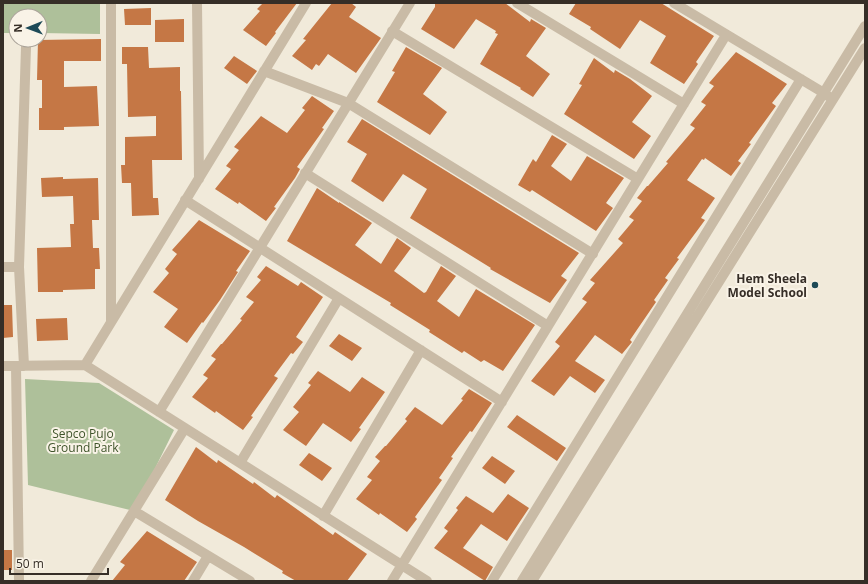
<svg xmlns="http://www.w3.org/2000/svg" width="868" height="584" font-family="'Open Sans',sans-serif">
  <rect width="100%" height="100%" fill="#f1eada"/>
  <path fill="#aec09a" d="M 3,3 L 100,3 L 100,34 L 40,33 L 40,16 L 16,16 L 16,33 L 3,33 Z
    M 25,379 L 99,383 L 174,430 L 134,511 L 28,485 Z"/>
  <path fill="#c57745" d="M 263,3 L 297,3 L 275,32 L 276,33 L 266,46 L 243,30 L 260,11 L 257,9 Z
    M 332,3 L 351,3 L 356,7 L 349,17 L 381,38 L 356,73 L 328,54 L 319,66 L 316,64 L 312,70 L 292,56 L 306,40 L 303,39 Z
    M 435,3 L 505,3 L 530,22 L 531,19 L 546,28 L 526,56 L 550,74 L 533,97 L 520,89 L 521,88 L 480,64 L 498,34 L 495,33 L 496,31 L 476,19 L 454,49 L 421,29 L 435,7 Z
    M 576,3 L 661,3 L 714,36 L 696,62 L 698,64 L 684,84 L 650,63 L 666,36 L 640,20 L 620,49 L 590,29 L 591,27 L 569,14 Z
    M 151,8 L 151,25 L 125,25 L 124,9 Z
    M 184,19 L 184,42 L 155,42 L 155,20 Z
    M 101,39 L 101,61 L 64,61 L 64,87 L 97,86 L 99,126 L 64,127 L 64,130 L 39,130 L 39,108 L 42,108 L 42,80 L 37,80 L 38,40 Z
    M 122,47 L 148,47 L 149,68 L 180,67 L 180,91 L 181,91 L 182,160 L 152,160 L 153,198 L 158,198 L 159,215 L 132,216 L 131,183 L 122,183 L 121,165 L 125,165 L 125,137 L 156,136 L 156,116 L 128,117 L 127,64 L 122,64 Z
    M 406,47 L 442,68 L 423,94 L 447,112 L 430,135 L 377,102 L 395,72 L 392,71 Z
    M 736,52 L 787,84 L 772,103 L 776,106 L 749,143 L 751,144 L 738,161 L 741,163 L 731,176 L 705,158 L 704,160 L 702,159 L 687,180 L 715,198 L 701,218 L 705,220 L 677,258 L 679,259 L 665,278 L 668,280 L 654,300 L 656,302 L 630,340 L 632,342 L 622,354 L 595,335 L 575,361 L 605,380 L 595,393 L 570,376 L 554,396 L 531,381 L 560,346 L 555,342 L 587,302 L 582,299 L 595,283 L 590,280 L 623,243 L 618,239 L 634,220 L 629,217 L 642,201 L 637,198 L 647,186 L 648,186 L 668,163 L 666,162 L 695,128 L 690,125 L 706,105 L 701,102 L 714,86 L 709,83 Z
    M 234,56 L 257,71 L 247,84 L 224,68 Z
    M 594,58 L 614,73 L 615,70 L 630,79 L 652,96 L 632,122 L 651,136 L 634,159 L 564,114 L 582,85 L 579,84 Z
    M 312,96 L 334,111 L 322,128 L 324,129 L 297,167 L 300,169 L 295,178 L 274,207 L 276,208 L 266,221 L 239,202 L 238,204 L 215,189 L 231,169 L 226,166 L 239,150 L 234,147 L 261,116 L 287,133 L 305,110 L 302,108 Z
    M 362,119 L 579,253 L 561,276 L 567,280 L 550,303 L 490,269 L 491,268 L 410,218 L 427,189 L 403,174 L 383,202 L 351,181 L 367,154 L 347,142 Z
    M 552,135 L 567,144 L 551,166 L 571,181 L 587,156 L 624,178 L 606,203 L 613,208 L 596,231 L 532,190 L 530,192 L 518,185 L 533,159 L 536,162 Z
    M 63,177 L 63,179 L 98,178 L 99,220 L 92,220 L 93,248 L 99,248 L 100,269 L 95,269 L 95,289 L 63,290 L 63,292 L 38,292 L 37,248 L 71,247 L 70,224 L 74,224 L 73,196 L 42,197 L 41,178 Z
    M 317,188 L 339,203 L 339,202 L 372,223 L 355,245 L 381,264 L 397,238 L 411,248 L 394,271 L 424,293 L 426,292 L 441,266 L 456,276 L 437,301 L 459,317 L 476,289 L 535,325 L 503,371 L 484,360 L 481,362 L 464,351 L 462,353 L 429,332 L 430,330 L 390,305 L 391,303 L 287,241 Z
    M 199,220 L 250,251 L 236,271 L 238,272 L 220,300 L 203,323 L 202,322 L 187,343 L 164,327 L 178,309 L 153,292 L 169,273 L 165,269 L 177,254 L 172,250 Z
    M 266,266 L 298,286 L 301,282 L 323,297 L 296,337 L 303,342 L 293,354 L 291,353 L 274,376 L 278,378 L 251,416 L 253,417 L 243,430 L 216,411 L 215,413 L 192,397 L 208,378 L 203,375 L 216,359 L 211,356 L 221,344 L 222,344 L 242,320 L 240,319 L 254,302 L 246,297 L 261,280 L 257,277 Z
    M 3,305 L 12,305 L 13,337 L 3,338 Z
    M 67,318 L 68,340 L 37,341 L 36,319 Z
    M 339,334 L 362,348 L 352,361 L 329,346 Z
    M 318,371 L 350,392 L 362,377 L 385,392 L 359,428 L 361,429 L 351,442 L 323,423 L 306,446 L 283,430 L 299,412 L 293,407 L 311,385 L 308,383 Z
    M 469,389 L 492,403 L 472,432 L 470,431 L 451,457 L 453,458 L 439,478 L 442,480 L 415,517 L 417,519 L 407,532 L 380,513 L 379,515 L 356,499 L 372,480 L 367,477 L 380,461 L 375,457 L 385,446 L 386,446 L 407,421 L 405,419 L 415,407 L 442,425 L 463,400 L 461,399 Z
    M 517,415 L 566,448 L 557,461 L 507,427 Z
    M 196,447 L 217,463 L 218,460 L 253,484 L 254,482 L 275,498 L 277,495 L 333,535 L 335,532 L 367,554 L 347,581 L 296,581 L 282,573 L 283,571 L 244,547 L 198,521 L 165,500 Z
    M 309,453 L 332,468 L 322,481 L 299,465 Z
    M 492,456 L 515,471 L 505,484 L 482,468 Z
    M 508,494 L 529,508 L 507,541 L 481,524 L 463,548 L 493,567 L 485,581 L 434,548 L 448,531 L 444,528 L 458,510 L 456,508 L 466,496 L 493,513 Z
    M 147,531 L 197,562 L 184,581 L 112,581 L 125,565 L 120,562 Z
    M 3,550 L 12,550 L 12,570 L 3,570 Z"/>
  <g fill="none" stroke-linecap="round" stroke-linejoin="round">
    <path stroke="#c9bba6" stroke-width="10" d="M 111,3 L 111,322
      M 197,3 L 199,179
      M 517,3 L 684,104
      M 674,3 L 824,93 L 828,96
      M 392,31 L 638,179
      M 264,71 L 348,103 L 593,254
      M 305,173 L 548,326
      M 185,200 L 502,402
      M 3,267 L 19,267
      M 85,365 L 306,3
      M 3,366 L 85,365 L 427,581
      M 16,366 L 19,581
      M 24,366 L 19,267 L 26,47
      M 159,412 L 410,3
      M 240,463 L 339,298
      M 134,511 L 250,581
      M 323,516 L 421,350
      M 91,581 L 185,428
      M 193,581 L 208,556
      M 392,581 L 726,35
      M 492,581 L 801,79
      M 522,581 L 865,26
      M 532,581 L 865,48"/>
  </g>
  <circle fill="#1d4a57" stroke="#f9f3e7" stroke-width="1.5" cx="815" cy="285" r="4"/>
  <g text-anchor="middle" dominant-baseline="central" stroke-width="4" stroke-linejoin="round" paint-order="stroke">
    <g font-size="12" font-weight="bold" fill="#362e27" stroke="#f9f3e7" text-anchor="end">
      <text x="807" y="278">Hem Sheela<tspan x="807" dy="14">Model School</tspan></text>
    </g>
    <g font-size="12" fill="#3f542b" stroke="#f9f3e7">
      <text x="83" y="433">Sepco Pujo<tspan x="83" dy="14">Ground Park</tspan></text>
    </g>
  </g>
  <rect width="868" height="584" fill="none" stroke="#362e27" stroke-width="8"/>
  <g transform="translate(28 28) rotate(269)"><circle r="19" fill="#f9f3e7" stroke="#aba49a"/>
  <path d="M0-3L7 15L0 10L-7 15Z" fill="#1d4a57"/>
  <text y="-6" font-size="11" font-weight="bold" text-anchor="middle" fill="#362e27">N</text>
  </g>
  <path d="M10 568v6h98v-6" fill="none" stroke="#362e27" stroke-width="2"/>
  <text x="16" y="568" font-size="12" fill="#362e27" stroke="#f9f3e7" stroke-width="3" paint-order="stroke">50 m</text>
</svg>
